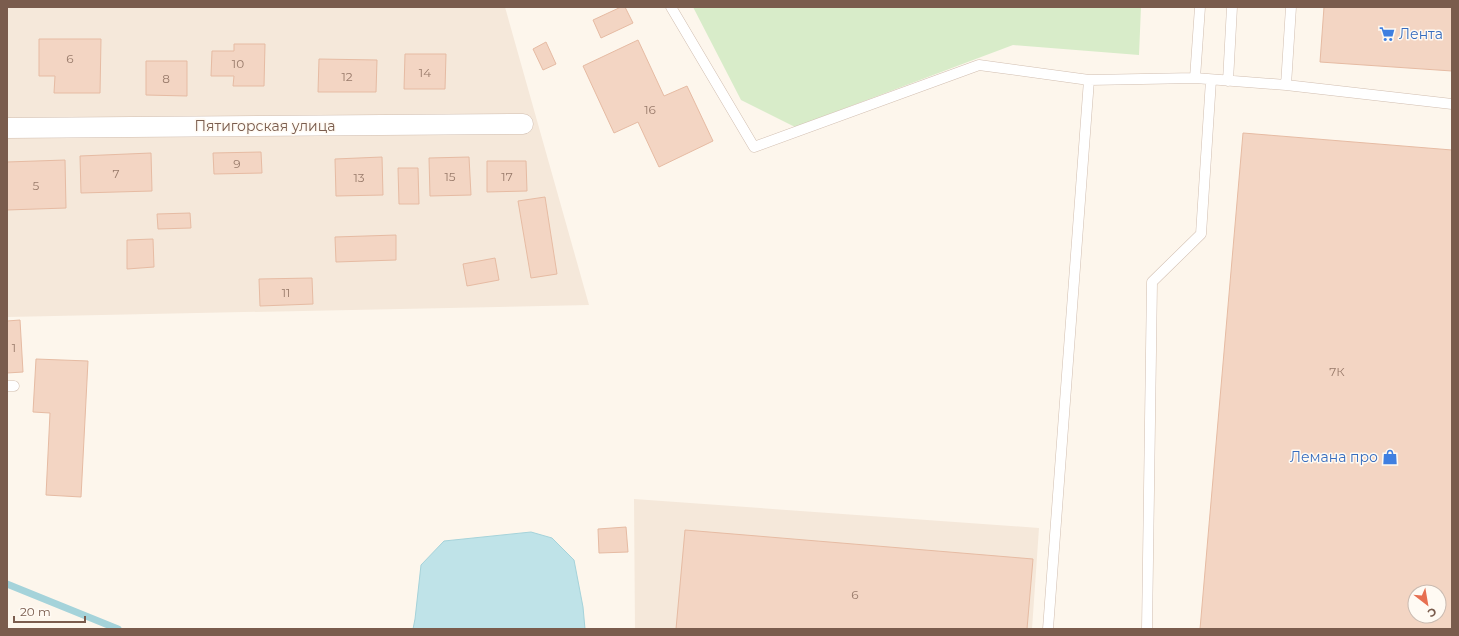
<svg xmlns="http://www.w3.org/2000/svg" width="1459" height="636" font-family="Montserrat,sans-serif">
  <rect width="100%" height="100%" fill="#fdf6ec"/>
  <path fill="#f5e8da" d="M 7,7 L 505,7 L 589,305 L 7,317 Z
    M 634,499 L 1039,528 L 1032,629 L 635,629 Z"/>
  <path fill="#d8ecc9" d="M 693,7 L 1141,7 L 1139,55 L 1013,45 L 795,127 L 741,100 Z"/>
  <path fill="#bfe3e8" stroke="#a5d3da" d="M 531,532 L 552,538 L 574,560 L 583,607 L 585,629 L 413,629 L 415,619 L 421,565 L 444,541 Z"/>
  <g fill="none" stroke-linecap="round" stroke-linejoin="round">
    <path stroke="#a5d3da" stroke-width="7" d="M 7,584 L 118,629"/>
  </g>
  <path fill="#f3d5c3" stroke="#e6bba3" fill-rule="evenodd" d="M 621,7 L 625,7 L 633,23 L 601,38 L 593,20 Z
    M 1324,7 L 1452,7 L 1452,71 L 1320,62 Z
    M 39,39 L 101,39 L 100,93 L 54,93 L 55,76 L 39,76 Z
    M 638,40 L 664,96 L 687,86 L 713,141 L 659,167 L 638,122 L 614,133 L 583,66 Z
    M 546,42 L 556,64 L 543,70 L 533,49 Z
    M 234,44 L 265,44 L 264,86 L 233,86 L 234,76 L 211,76 L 212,51 L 234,51 Z
    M 405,54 L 446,54 L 445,89 L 404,89 Z
    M 319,59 L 377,60 L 376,92 L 318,92 Z
    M 146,61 L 187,61 L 187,96 L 146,95 Z
    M 1243,133 L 1452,150 L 1452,629 L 1200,629 ZM 1415,592 L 1439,592 L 1439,616 L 1415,616 Z
    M 261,152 L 262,173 L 214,174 L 213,153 Z
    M 151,153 L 152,191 L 81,193 L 80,156 Z
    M 382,157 L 383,195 L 336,196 L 335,159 Z
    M 469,157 L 471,195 L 430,196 L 429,158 Z
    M 65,160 L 66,208 L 7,210 L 7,162 Z
    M 487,161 L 526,161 L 527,191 L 487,192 Z
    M 398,168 L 418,168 L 419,204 L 399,204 Z
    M 545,197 L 557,274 L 531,278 L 518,201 Z
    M 190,213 L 191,228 L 158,229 L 157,214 Z
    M 396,235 L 396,260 L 336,262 L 335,237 Z
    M 153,239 L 154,267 L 127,269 L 127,240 Z
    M 495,258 L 499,280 L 467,286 L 463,264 Z
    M 312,278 L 313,304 L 260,306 L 259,279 Z
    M 20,320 L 23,372 L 7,373 L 7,321 Z
    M 36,359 L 88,361 L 81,497 L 46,495 L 50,413 L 33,412 Z
    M 626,527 L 628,552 L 599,553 L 598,529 Z
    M 685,530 L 1033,559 L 1027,629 L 676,629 Z"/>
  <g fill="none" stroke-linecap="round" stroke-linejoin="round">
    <defs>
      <path id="service" d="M 671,7 L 754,147 L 979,65 L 1089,80
        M 1200,7 L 1195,78 L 1286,85 L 1452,104
        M 1228,81 L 1232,7
        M 1286,85 L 1291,7
        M 7,386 L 14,386
        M 1048,629 L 1089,80 L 1195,78
        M 1147,629 L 1152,282 L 1201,234 L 1211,80"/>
      <path id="minor" d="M 7,128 L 523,124"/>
    </defs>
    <use href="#service" stroke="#d1beb0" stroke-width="11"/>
    <use href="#minor" stroke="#d1beb0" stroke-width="21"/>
    <use href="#service" stroke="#fff" stroke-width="10"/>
    <use href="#minor" stroke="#fff" stroke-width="20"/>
  </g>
  <defs>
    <symbol id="supermarket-bare" viewBox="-9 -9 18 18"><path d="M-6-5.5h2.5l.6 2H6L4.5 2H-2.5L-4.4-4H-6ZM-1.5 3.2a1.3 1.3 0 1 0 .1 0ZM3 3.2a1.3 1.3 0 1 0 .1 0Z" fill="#3f7fe0" stroke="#fffaf3" stroke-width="2.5" paint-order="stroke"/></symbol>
    <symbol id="shop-bare" viewBox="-9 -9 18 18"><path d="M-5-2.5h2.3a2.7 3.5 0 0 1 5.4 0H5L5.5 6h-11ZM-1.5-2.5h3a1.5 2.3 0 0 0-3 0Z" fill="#3f7fe0" stroke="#fffaf3" stroke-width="2.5" paint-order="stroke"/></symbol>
  </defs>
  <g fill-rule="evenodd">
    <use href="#supermarket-bare" x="1376" y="23" width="22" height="22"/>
    <use href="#shop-bare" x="1379" y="446" width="22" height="22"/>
  </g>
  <g text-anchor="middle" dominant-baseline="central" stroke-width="3" stroke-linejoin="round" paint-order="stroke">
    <g font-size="12" fill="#987a6a">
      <text x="70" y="58">6</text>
      <text x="238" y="63">10</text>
      <text x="425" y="72">14</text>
      <text x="347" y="76">12</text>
      <text x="166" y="78">8</text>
      <text x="650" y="109">16</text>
      <text x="237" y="163">9</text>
      <text x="116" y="173">7</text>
      <text x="450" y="176">15</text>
      <text x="507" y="176">17</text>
      <text x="359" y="177">13</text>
      <text x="36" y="185">5</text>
      <text x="286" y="292">11</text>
      <text x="14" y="347">1</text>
      <text x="1337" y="371">7К</text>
      <text x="855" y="594">6</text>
    </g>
    <g font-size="14" fill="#366cbe" stroke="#fffaf3" text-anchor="start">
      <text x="1399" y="34">Лента</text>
      <text x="1378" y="457" text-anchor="end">Лемана про</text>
    </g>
    <g font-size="14" fill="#7a5c4d" stroke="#fffaf3">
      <text x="265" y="126">Пятигорская улица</text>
    </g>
  </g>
  <rect width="1459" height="636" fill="none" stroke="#7a5c4d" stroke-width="16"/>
  <g transform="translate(1427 604) rotate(149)"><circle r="19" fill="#fffaf3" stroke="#cabbb1"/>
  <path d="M0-3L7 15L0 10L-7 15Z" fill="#e76f51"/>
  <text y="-6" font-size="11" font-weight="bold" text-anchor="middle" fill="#7a5c4d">С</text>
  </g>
  <path d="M14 616v6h71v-6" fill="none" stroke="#7a5c4d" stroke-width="2"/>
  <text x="20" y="616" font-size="12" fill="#7a5c4d" stroke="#fffaf3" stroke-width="3" paint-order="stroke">20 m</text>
</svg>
